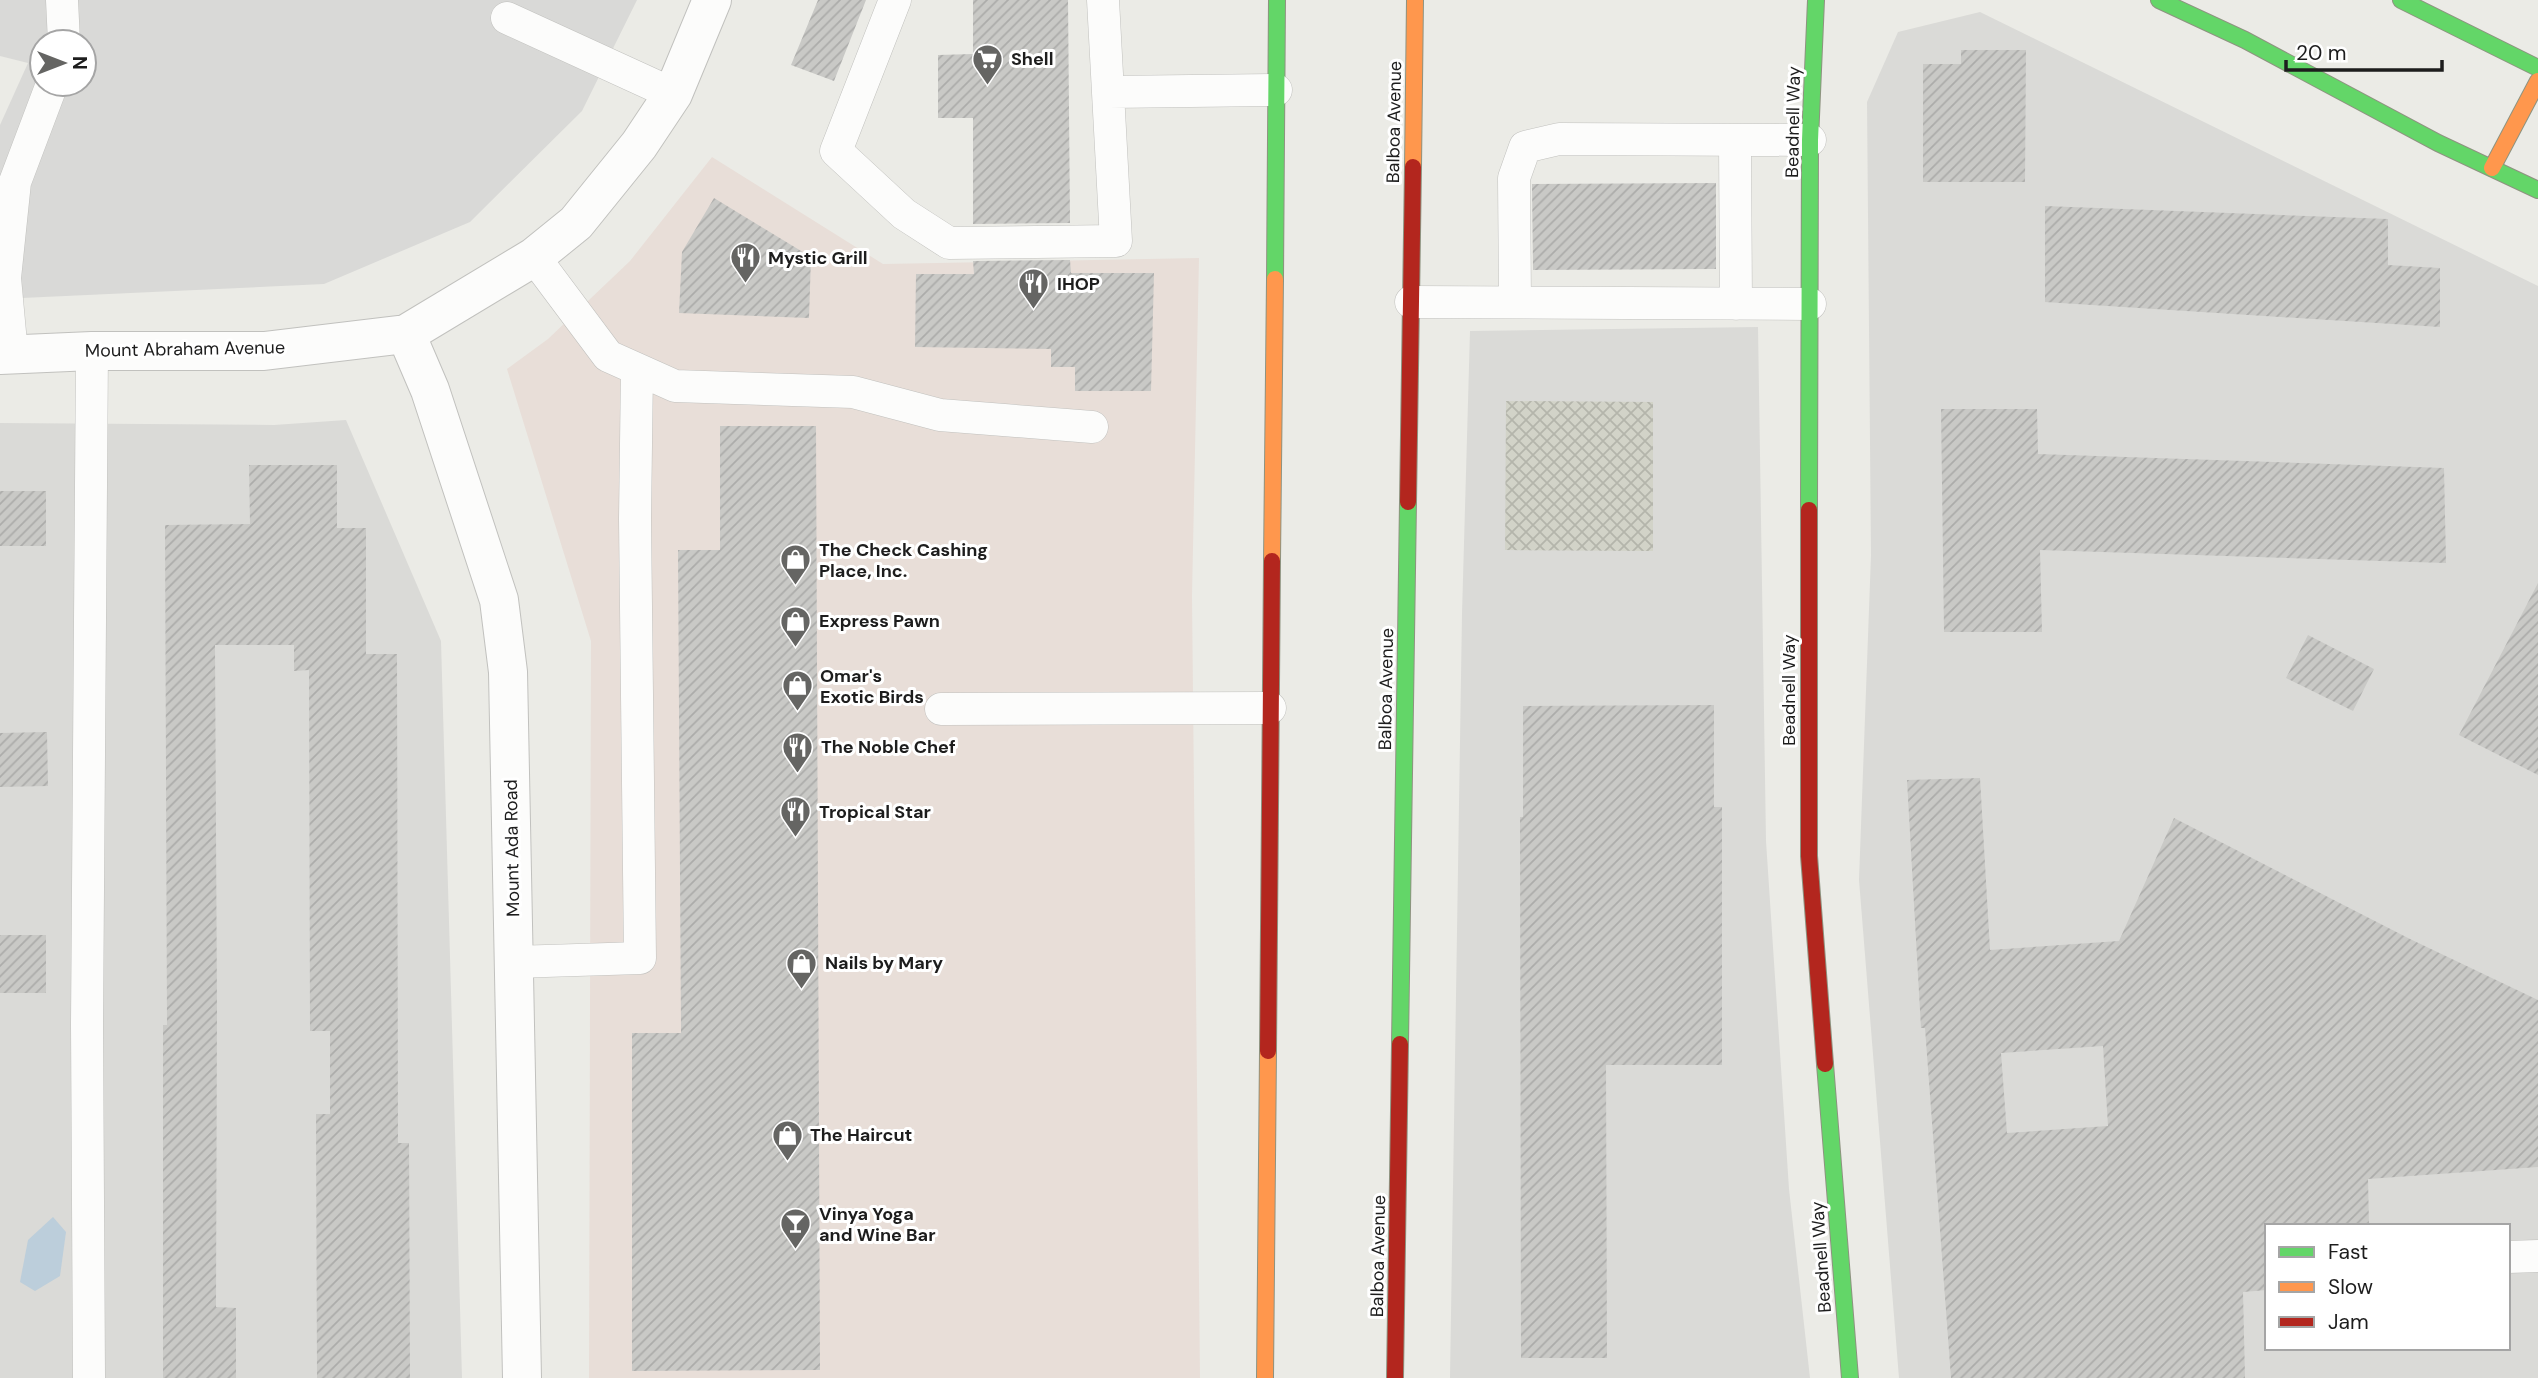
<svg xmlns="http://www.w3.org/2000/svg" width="2538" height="1378" font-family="'DM Sans',sans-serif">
  <defs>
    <pattern id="construction-cross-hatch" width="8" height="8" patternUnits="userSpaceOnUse" patternTransform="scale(1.75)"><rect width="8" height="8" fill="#d2d3c8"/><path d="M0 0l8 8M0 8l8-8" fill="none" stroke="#b4b5ab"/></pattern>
    <pattern id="building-hatch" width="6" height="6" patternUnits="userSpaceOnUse" patternTransform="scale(1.75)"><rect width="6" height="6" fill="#c9c9c6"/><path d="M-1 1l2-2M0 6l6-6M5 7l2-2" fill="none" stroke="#acacaa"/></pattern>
  </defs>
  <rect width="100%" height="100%" fill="#ebebe6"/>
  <path fill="#dadad7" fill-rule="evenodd" d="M 1980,12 L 2538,286 L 2538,1378 L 1899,1378 L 1859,880 L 1871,555 L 1867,102 L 1898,32 ZM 2267,1226 L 2508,1226 L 2508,1348 L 2267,1348 Z
    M 1758,327 L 1766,841 L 1789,1189 L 1810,1378 L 1450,1378 L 1462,614 L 1470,331 Z
    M 346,420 L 441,641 L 462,1378 L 0,1378 L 0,423 L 274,425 Z"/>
  <path fill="#e8ded8" d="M 712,157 L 883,264 L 1199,258 L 1192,596 L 1200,1378 L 589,1378 L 591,641 L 507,369 L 548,339 L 630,261 Z"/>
  <path fill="#d9d9d7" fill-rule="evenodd" d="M 0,0 L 637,0 L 582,111 L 470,222 L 324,284 L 0,299 L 0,125 L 28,63 L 0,56 ZM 42,42 L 84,42 L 84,84 L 42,84 Z"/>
  <path fill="url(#construction-cross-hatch)" d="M 1506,401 L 1653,402 L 1653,551 L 1505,550 Z"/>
  <path fill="#bccedb" d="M 53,1217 L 66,1232 L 60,1276 L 35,1291 L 20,1282 L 28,1240 Z"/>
  <path fill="url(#building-hatch)" fill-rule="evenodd" d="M 818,0 L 866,0 L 834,81 L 791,65 Z
    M 973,0 L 1068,0 L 1070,223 L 973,224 L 973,118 L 938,118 L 938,55 L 973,54 Z
    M 1961,50 L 2026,50 L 2025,182 L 1923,182 L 1923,64 L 1961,64 Z
    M 1716,183 L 1716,269 L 1533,270 L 1532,184 Z
    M 714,198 L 811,257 L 809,318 L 679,313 L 682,252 Z
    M 2045,206 L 2388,219 L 2388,265 L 2440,268 L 2440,327 L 2045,302 Z
    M 1070,260 L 1071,273 L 1154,273 L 1151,391 L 1075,391 L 1075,367 L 1051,367 L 1051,349 L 915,347 L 916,274 L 974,274 L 973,261 Z
    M 1941,409 L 2037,409 L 2038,454 L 2444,468 L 2446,563 L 2040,550 L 2042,632 L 1944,632 Z
    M 720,426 L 816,426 L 820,1370 L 632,1371 L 632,1033 L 681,1033 L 678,550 L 720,550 Z
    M 249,465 L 337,465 L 337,528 L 366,528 L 366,654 L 397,654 L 398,1143 L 409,1143 L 410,1378 L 317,1378 L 316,1114 L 330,1114 L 330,1031 L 310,1031 L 309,670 L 294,671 L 294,645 L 215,645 L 217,1011 L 216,1307 L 236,1308 L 236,1378 L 163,1378 L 163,1025 L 167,1025 L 165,525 L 250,524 Z
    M 0,491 L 46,491 L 46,546 L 0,546 Z
    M 2538,583 L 2538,775 L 2459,735 Z
    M 2308,635 L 2374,669 L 2353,711 L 2286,678 Z
    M 1714,705 L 1714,807 L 1722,807 L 1722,1065 L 1606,1065 L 1607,1358 L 1521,1358 L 1520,817 L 1523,817 L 1523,706 Z
    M 47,732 L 48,786 L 0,787 L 0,733 Z
    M 1980,778 L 1990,950 L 2119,941 L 2174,818 L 2410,939 L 2538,1000 L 2538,1167 L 2368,1179 L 2369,1226 L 2267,1226 L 2267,1290 L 2243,1292 L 2245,1378 L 1951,1378 L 1925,1028 L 1921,1028 L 1907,780 ZM 2103,1046 L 2108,1126 L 2007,1133 L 2001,1053 Z
    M 0,935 L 46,935 L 46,993 L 0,993 Z"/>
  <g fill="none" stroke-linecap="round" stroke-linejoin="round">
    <defs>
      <path id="lane" d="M 62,0 L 64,42
        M 895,0 L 836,151 L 904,214 L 949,243 L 1116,241 L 1103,0
        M 507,18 L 673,94
        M 1109,92 L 1276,90
        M 1735,141 L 1736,304
        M 534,257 L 608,356 L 675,386 L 853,392 L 940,415 L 1092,427
        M 1411,302 L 1810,304
        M 1515,302 L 1514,178 L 1525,147 L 1559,139 L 1810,140
        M 12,354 L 5,278 L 15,182 L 52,84
        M 941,709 L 1270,708
        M 514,962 L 640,958 L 635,519 L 637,370
        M 2508,1257 L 2538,1256
        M 89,1378 L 87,1024 L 92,351"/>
      <path id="street" d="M 406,334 L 430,390 L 499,600 L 508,672 L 522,1378
        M 0,355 L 92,351 L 264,351 L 406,334 L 534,257 L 576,223 L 639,145 L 673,94 L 712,0"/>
      <path id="fast" d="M 2159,0 L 2245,40 L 2438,143 L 2538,190
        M 2401,0 L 2538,68
        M 1275,279 L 1277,0
        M 1809,510 L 1810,140 L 1816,0
        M 1400,1044 L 1408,502
        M 1825,1064 L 1850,1378"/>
      <path id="slow" d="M 1413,167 L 1415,0
        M 2492,168 L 2538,81
        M 1272,561 L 1275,279
        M 1265,1378 L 1268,1051"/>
      <path id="jam" d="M 1408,502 L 1413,167
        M 1809,510 L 1809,856 L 1825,1064
        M 1268,1051 L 1272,561
        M 1395,1378 L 1400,1044"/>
    </defs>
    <use href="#lane" stroke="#c1c1be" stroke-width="33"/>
    <use href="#street" stroke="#c1c1be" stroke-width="40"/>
    <use href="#fast" stroke="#8e9380" stroke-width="18"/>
    <use href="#slow" stroke="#8e9380" stroke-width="18"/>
    <use href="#jam" stroke="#8e9380" stroke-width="18"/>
    <use href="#lane" stroke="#fcfcfb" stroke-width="32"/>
    <use href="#street" stroke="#fcfcfb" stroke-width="38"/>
    <use href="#fast" stroke="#63d668" stroke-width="16"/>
    <use href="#slow" stroke="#ff974d" stroke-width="16"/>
    <use href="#jam" stroke="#b3261e" stroke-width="16"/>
  </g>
  <defs>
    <symbol id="supermarket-pin" viewBox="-11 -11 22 30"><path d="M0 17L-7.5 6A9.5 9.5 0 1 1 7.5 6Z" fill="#656563" stroke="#fff"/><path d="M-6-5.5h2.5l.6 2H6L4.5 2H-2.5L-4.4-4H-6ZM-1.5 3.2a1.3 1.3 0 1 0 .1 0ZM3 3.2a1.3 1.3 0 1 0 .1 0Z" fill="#fff"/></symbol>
    <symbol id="restaurant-pin" viewBox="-11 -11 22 30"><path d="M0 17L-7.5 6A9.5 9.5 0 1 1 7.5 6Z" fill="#656563" stroke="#fff"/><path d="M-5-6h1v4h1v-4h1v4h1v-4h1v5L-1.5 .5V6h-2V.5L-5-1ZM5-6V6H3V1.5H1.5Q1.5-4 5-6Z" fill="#fff"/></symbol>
    <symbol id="shop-pin" viewBox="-11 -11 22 30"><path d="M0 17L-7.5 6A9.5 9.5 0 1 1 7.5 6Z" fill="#656563" stroke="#fff"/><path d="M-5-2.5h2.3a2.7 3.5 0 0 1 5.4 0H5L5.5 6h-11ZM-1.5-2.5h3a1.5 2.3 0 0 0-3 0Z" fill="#fff"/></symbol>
    <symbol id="bar-pin" viewBox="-11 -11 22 30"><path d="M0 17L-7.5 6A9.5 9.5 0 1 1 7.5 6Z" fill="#656563" stroke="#fff"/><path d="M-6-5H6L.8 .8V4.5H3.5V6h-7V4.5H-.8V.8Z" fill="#fff"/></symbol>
  </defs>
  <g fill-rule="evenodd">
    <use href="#supermarket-pin" x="970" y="42" width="35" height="47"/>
    <use href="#restaurant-pin" x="728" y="240" width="35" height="47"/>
    <use href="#restaurant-pin" x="1016" y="266" width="35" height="47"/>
    <use href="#shop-pin" x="778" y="542" width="35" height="47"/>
    <use href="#shop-pin" x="778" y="604" width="35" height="47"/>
    <use href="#shop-pin" x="780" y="668" width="35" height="47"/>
    <use href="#restaurant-pin" x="780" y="730" width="35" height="47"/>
    <use href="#restaurant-pin" x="778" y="794" width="35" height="47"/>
    <use href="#shop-pin" x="784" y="946" width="35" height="47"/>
    <use href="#shop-pin" x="770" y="1118" width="35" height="47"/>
    <use href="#bar-pin" x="778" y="1206" width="35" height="47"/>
  </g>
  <g text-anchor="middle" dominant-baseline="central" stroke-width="6" stroke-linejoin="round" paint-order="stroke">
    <g font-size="18" font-weight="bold" fill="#1d1d1d" stroke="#fff" text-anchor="start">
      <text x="1011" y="59">Shell</text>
      <text x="768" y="258">Mystic Grill</text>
      <text x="1057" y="284">IHOP</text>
      <text x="819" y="550">The Check Cashing<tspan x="819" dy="21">Place, Inc.</tspan></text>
      <text x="819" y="621">Express Pawn</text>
      <text x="820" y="676">Omar's<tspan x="820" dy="21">Exotic Birds</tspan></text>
      <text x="821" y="747">The Noble Chef</text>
      <text x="819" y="812">Tropical Star</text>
      <text x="825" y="963">Nails by Mary</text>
      <text x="810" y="1135">The Haircut</text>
      <text x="819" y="1214">Vinya Yoga<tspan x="819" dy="21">and Wine Bar</tspan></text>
    </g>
    <g font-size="18" fill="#1d1d1d" stroke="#fff">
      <text transform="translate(1394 122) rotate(-89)">Balboa Avenue</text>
      <text transform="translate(1793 122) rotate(-89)">Beadnell Way</text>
      <text transform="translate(185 349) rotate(-1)">Mount Abraham Avenue</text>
      <text transform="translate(1386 689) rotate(-89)">Balboa Avenue</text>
      <text transform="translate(1789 690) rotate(-90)">Beadnell Way</text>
      <text transform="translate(512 848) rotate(-91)">Mount Ada Road</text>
      <text transform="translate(1378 1256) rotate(-89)">Balboa Avenue</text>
      <text transform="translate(1821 1257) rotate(-94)">Beadnell Way</text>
    </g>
  </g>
  <rect x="2265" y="1224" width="245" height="126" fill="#ffffff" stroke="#a5a5a5" stroke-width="2"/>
  <rect x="2279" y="1247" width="35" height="10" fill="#63d668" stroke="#a5a5a5" stroke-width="2"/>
  <text x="2328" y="1259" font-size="21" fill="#1d1d1d">Fast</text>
  <rect x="2279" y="1282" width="35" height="10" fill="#ff974d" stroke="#a5a5a5" stroke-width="2"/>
  <text x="2328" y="1294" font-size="21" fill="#1d1d1d">Slow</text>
  <rect x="2279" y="1317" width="35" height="10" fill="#b3261e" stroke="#a5a5a5" stroke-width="2"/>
  <text x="2328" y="1329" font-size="21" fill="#1d1d1d">Jam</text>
  <g transform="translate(63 63) rotate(90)"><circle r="33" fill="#ffffff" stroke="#a5a5a5" stroke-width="2"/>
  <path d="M0-5L12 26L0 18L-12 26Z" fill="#656563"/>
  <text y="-10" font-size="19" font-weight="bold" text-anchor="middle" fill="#1d1d1d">N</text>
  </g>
  <path d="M2286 60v10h156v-10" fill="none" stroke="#1d1d1d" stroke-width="3.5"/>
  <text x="2296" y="60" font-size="21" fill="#1d1d1d" stroke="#ffffff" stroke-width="5" paint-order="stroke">20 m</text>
</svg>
